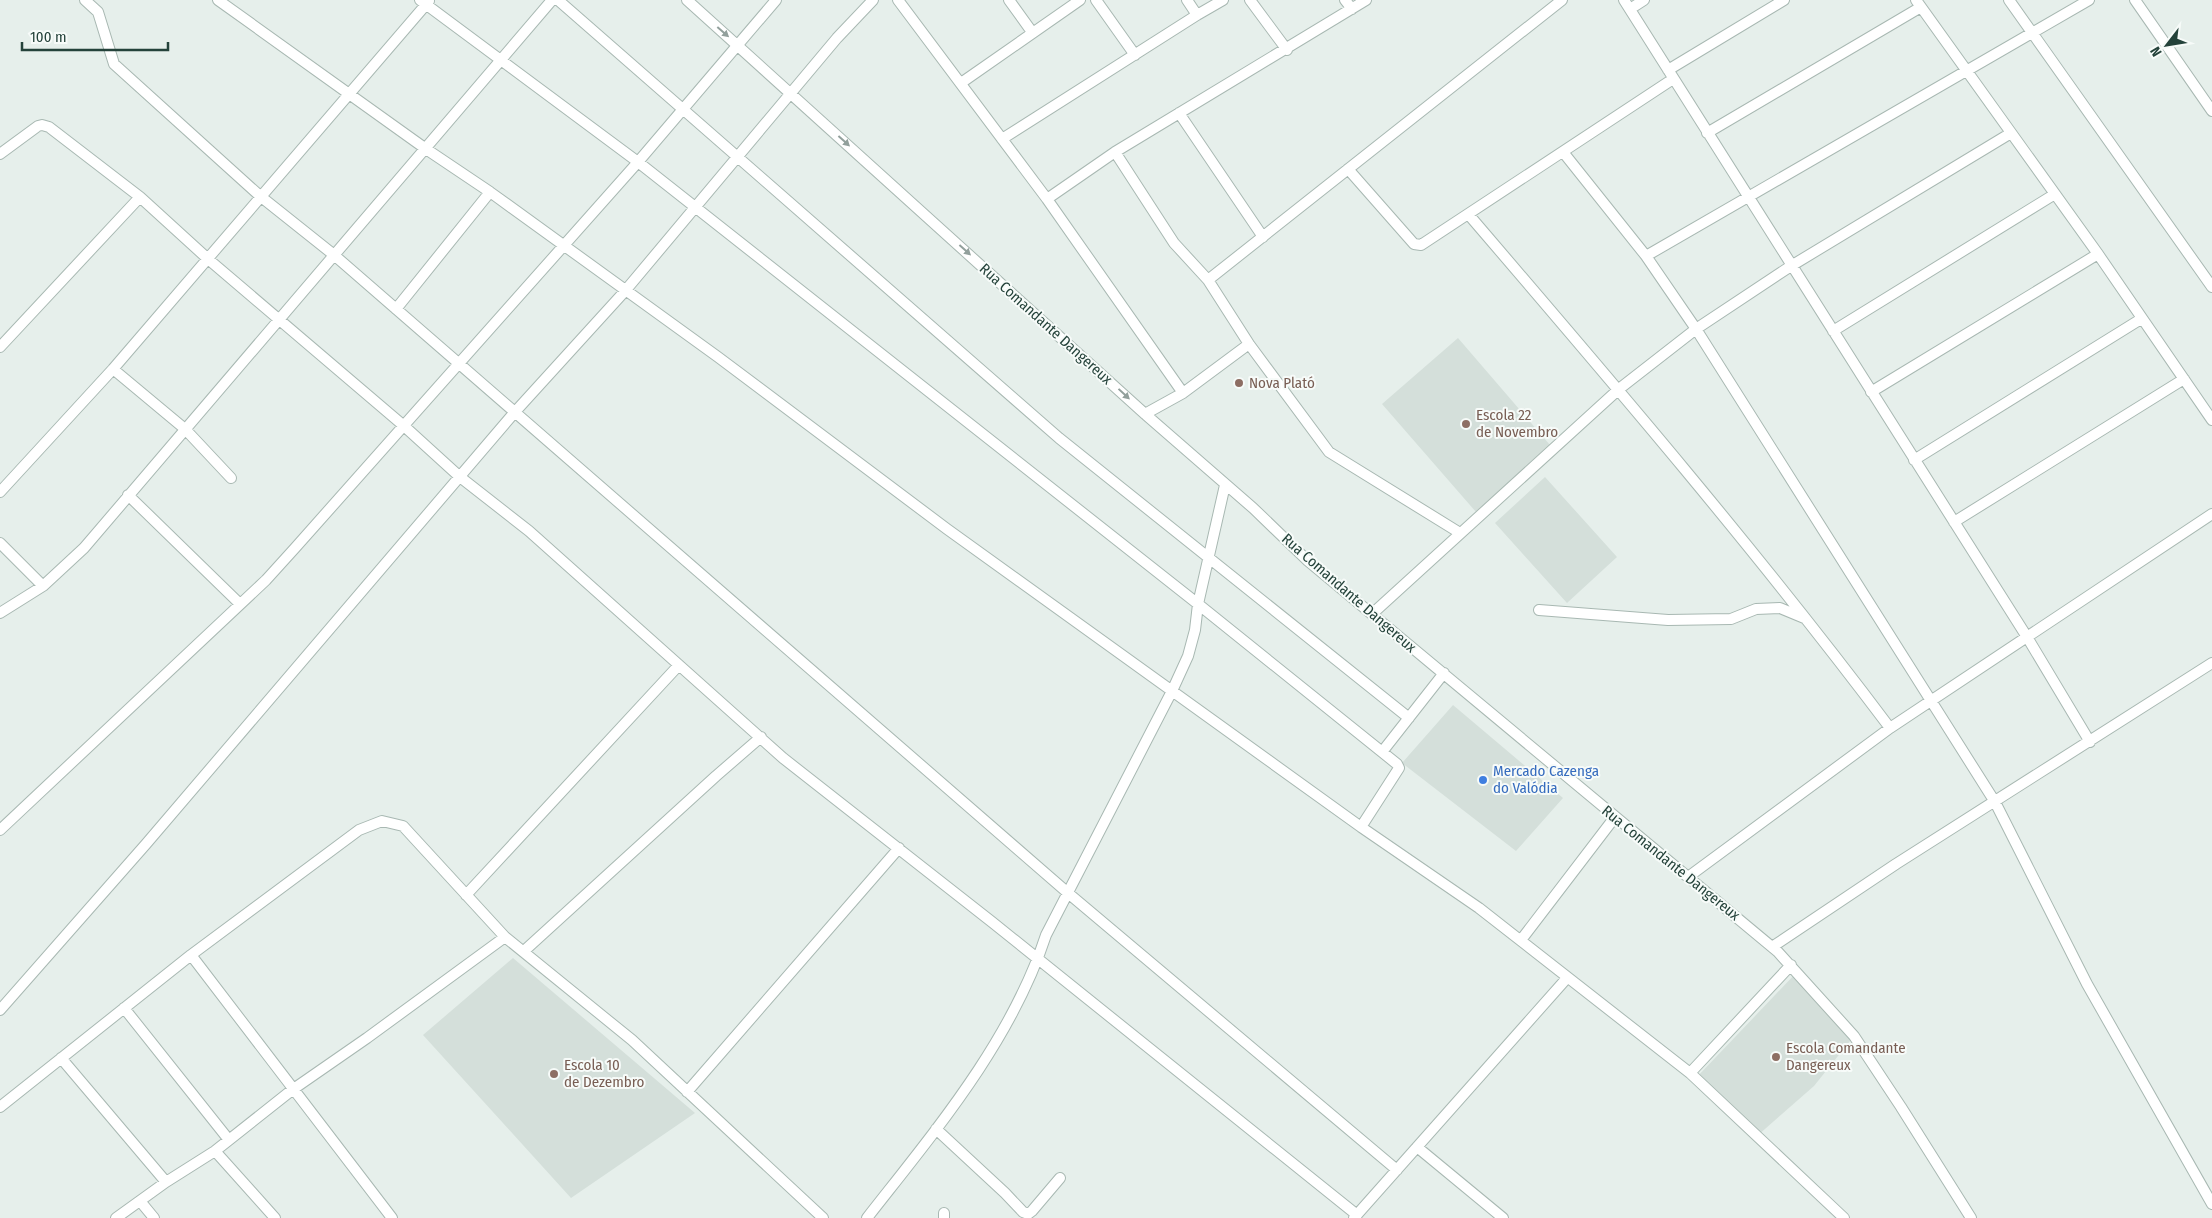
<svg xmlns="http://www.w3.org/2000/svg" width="2212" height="1218" font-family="'Fira Sans Condensed',sans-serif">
  <rect width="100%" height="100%" fill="#e6efeb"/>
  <path fill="#d4dfda" d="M 1458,338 L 1550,445 L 1476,512 L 1382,404 Z
    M 1545,477 L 1617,557 L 1567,603 L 1495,523 Z
    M 1453,705 L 1563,798 L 1516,851 L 1402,763 Z
    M 513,958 L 695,1113 L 571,1198 L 423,1035 Z
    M 1797,972 L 1854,1036 L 1814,1086 L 1757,1136 L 1696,1078 Z"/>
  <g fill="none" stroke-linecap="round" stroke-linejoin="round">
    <defs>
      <path id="minor" d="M 85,0 L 98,12 L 114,64 L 260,196 L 334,255 L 1068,893 L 1397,1170
        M 218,0 L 426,149 L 490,192 L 718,357 L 947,529 L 1361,827 L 1479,908 L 1690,1073 L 1844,1218
        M 420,0 L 638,162 L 1198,604 L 1397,764 L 1399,768 L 1361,827
        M 558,0 L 1059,438 L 1409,718
        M 687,0 L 1145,414 L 1253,508 L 1308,561 L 1778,952 L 1854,1036 L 1901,1107 L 1971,1218
        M 898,0 L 1047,199 L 1183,393
        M 1009,0 L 1032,32
        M 1096,0 L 1135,55
        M 1187,0 L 1197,15
        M 1250,0 L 1287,50
        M 1345,0 L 1352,9
        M 1624,0 L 2027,637 L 2090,742
        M 1916,0 L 2098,254 L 2212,420
        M 2009,0 L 2212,287
        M 2135,0 L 2212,111
        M 1630,9 L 1644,0
        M 1668,70 L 1784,0
        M 961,83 L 1080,0
        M 1179,113 L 1263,237
        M 1707,133 L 1921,7
        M 1002,139 L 1197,15 L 1223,0
        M 1115,152 L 1174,243 L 1208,280 L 1249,344 L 1329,452 L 1460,533
        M 1563,152 L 1646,256 L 1696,329 L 1995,802 L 2087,984 L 2212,1204
        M 0,154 L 38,126 L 42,125 L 49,127 L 140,197 L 208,259 L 404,426 L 460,477 L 529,531 L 783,758 L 992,922 L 1357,1215
        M 1348,169 L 1414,244 L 1421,245 L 1673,79
        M 1047,199 L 1115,152 L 1366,0
        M 1469,215 C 1613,383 1757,551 1890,728
        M 1646,256 L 2089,0
        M 1208,280 L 1562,0
        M 396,309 L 490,192
        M 1833,331 L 2055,194
        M 0,347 L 140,197
        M 113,369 L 185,429 L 231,478
        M 1871,392 L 2098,254
        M 1145,414 L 1183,393 L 1249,344
        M 1914,460 L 2141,319
        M 0,492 L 113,369 L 429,1
        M 128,495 L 240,604
        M 1954,522 L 2184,379
        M 0,543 L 43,586
        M 1539,610 L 1668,620 L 1731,619 L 1756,609 L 1780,608 L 1804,618
        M 0,613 L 43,586 L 84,548 L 552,0
        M 1372,614 L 1619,389 L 1696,329 L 1791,266 L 2011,133
        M 1382,752 L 1444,673
        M 0,830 L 266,580 L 295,548 L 638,162 L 776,0
        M 1688,877 L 1890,728 L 2212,514
        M 466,895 L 679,665
        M 1521,940 L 1615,817
        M 1772,947 L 1896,864 L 2212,663
        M 524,951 L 716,776 L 761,737
        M 191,955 L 392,1218
        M 124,1008 L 229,1140
        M 0,1010 L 146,844 L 514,413 L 625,291 L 837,38 L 873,0
        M 61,1058 L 166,1182
        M 1690,1073 L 1791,965
        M 687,1092 L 899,848
        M 0,1107 L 191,955 L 359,830 L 382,821 L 403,826 L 505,937 L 632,1040 L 823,1218
        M 936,1129 L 1005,1193 L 1023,1212 L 1028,1214 L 1032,1211 L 1060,1178
        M 1417,1147 L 1503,1218
        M 215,1151 L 275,1218
        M 140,1201 L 154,1218
        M 116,1218 L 166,1182 L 215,1151 L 292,1090 L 367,1038 L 505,937
        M 867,1218 C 935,1131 1011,1042 1046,935 L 1172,691 L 1188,656 L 1195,630 L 1198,604 L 1225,485
        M 944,1218 L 944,1213
        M 1354,1218 L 1567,978"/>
    </defs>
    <use href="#minor" stroke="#a8b8b2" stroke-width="12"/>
    <use href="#minor" stroke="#fff" stroke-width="10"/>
  </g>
  <defs><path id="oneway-solid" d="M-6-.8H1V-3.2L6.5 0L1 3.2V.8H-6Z" transform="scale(1.25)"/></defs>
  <g fill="#92a09c">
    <use href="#oneway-solid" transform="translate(723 32) rotate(41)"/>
    <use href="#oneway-solid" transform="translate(844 141) rotate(42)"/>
    <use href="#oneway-solid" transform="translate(965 250) rotate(42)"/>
    <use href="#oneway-solid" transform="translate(1124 394) rotate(43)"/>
  </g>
  <g fill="#8d6e63" stroke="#f7fbf9" stroke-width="2">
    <circle cx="1239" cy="383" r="5"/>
    <circle cx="1466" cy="424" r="5"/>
    <circle cx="1776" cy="1057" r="5"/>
    <circle cx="554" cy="1074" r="5"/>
  </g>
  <circle fill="#3f7fe0" stroke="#f7fbf9" stroke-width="2" cx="1483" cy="780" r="5"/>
  <g text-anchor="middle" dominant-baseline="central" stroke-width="4" stroke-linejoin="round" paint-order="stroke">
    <g font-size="15" fill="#24423a" stroke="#f7fbf9">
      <text transform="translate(1046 324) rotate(42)">Rua Comandante Dangereux</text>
      <text transform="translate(1349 593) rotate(41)">Rua Comandante Dangereux</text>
      <text transform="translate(1671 863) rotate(39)">Rua Comandante Dangereux</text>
    </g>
    <g font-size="15" fill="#785e54" stroke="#f7fbf9" text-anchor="start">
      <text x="1249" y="383">Nova Plató</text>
      <text x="1476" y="415">Escola 22<tspan x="1476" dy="17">de Novembro</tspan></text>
      <text x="1786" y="1048">Escola Comandante<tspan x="1786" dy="17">Dangereux</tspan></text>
      <text x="564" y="1065">Escola 10<tspan x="564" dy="17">de Dezembro</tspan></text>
    </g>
    <g font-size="15" fill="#366cbe" stroke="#f7fbf9" text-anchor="start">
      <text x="1493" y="771">Mercado Cazenga<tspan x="1493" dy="17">do Valódia</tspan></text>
    </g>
  </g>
  <g transform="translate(2167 45) rotate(239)" stroke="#f7fbf9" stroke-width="4" paint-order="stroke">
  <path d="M0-4L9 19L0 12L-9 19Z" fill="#24423a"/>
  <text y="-8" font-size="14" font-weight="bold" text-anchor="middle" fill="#24423a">N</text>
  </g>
  <path d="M22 42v8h146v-8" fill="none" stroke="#24423a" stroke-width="2.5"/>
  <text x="30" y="42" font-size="15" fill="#24423a" stroke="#f7fbf9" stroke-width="4" paint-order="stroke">100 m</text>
</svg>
